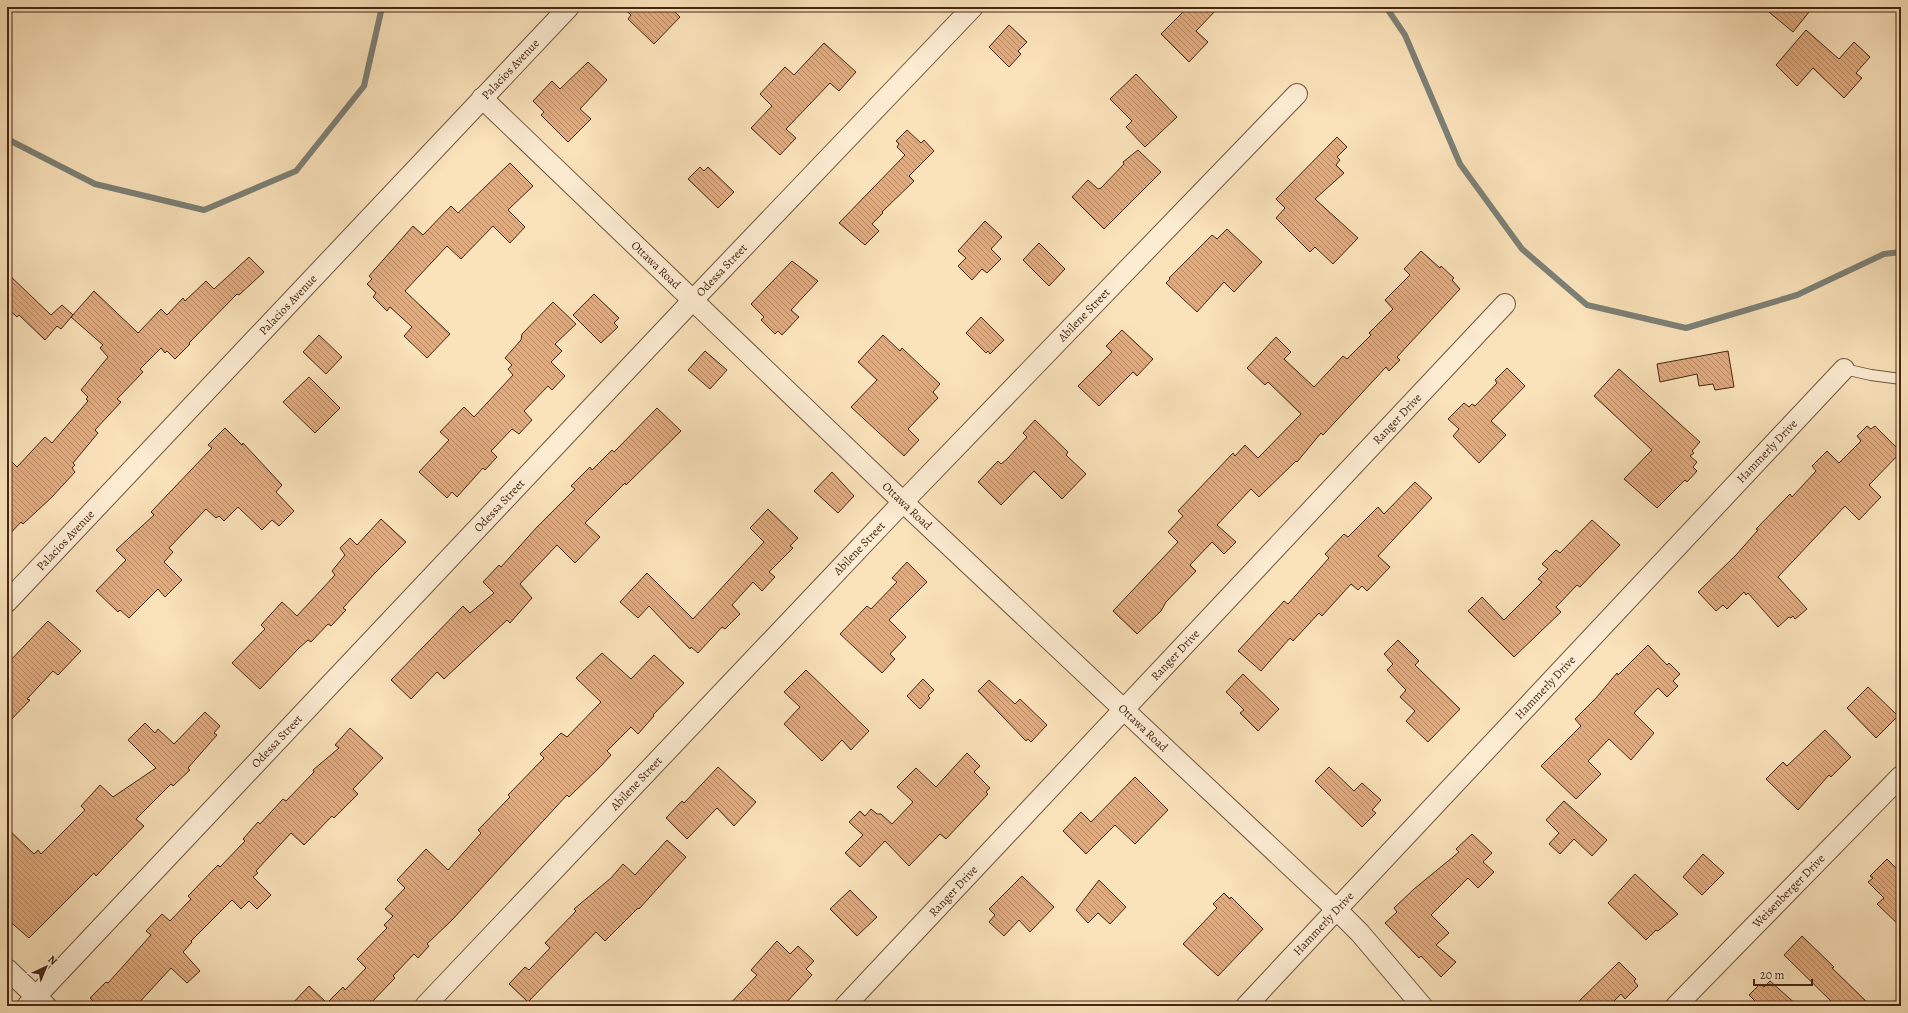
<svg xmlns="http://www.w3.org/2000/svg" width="1908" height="1013" font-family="Alegreya,serif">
  <defs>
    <pattern id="building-back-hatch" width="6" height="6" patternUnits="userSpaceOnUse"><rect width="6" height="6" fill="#e1ab7e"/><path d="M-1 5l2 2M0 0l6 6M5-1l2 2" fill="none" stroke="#b88b66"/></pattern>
  </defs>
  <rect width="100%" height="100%" fill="#fae2ba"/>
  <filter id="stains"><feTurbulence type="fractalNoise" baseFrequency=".005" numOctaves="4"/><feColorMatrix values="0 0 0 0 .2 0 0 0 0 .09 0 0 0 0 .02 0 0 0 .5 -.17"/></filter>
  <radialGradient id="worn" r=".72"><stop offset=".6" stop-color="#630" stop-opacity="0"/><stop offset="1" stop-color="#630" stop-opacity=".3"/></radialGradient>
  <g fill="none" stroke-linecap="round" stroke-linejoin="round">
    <path stroke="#7c8076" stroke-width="6" d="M 1386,7 L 1405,35 L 1460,164 L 1522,249 L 1587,305 L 1686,328 L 1797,295 L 1884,254 L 1901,252
      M 7,139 L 95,184 L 204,210 L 296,171 L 364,86 L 382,7"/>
  </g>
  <path fill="url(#building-back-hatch)" stroke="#462614" d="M 622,7 L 670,7 L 680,17 L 654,44 L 628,19 L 631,15 Z
    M 1188,7 L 1219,7 L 1196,31 L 1208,42 L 1189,62 L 1161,34 Z
    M 1763,7 L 1813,7 L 1793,32 Z
    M 1009,25 L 1027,42 L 1018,51 L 1021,54 L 1009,67 L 989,47 Z
    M 1806,30 L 1839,59 L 1854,42 L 1870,57 L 1856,73 L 1862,78 L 1844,98 L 1813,68 L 1797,86 L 1776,65 Z
    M 824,43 L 856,72 L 839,91 L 830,83 L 786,129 L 796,138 L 780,155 L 751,128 L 772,106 L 760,94 L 785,67 L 794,75 Z
    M 588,62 L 607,80 L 580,109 L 591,119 L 568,142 L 541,115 L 544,112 L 533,101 L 552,81 L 560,89 Z
    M 1136,74 L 1177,117 L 1145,147 L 1126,127 L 1132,121 L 1110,99 Z
    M 907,130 L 921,143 L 924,140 L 934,151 L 909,176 L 914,181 L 882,212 L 883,213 L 872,224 L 879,231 L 865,245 L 839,223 L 905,155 L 897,147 L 899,144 L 896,141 Z
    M 1337,137 L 1347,147 L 1337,157 L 1340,160 L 1336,165 L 1344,173 L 1315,199 L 1358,238 L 1333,264 L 1315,247 L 1310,252 L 1276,218 L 1285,208 L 1276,199 Z
    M 1138,150 L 1161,172 L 1104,229 L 1072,197 L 1088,180 L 1098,189 L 1101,188 L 1124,164 L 1123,162 Z
    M 510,163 L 533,186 L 508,210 L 525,227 L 510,243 L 493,226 L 461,259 L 447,246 L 405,291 L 450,334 L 427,358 L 404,336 L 412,327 L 390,307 L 387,311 L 373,297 L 376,293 L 367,284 L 372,279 L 369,276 L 413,226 L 423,235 L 451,206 L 458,213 Z
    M 700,167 L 704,171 L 708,167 L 734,192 L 718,208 L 688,179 Z
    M 985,221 L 1002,237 L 991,249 L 1001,259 L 987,273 L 982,269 L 972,280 L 958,266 L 966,258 L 958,251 Z
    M 1227,229 L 1262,262 L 1234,292 L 1224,282 L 1197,312 L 1166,283 L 1170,279 L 1169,278 L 1212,235 L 1217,239 Z
    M 1039,243 L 1065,269 L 1049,286 L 1023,260 Z
    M 1421,251 L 1440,268 L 1441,266 L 1454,278 L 1452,280 L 1460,289 L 1397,357 L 1400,360 L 1389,371 L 1386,367 L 1323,435 L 1321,433 L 1297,462 L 1296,461 L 1259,497 L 1251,489 L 1217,525 L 1236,542 L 1224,554 L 1212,542 L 1190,565 L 1196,571 L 1166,602 L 1161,611 L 1137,634 L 1113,611 L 1178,542 L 1168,532 L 1183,516 L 1178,511 L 1233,453 L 1235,456 L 1245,445 L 1258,458 L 1301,414 L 1268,382 L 1265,385 L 1247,368 L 1276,337 L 1291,352 L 1284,359 L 1314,387 L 1343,356 L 1347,359 L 1371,335 L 1369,333 L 1393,309 L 1385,300 L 1410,275 L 1404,269 Z
    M 249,257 L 264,272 L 239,295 L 237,294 L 189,343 L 190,344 L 175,359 L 167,351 L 165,353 L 161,348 L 140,369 L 143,372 L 117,399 L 121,402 L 95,430 L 98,433 L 73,463 L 75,465 L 72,468 L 75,472 L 51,498 L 23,524 L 21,522 L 7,537 L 7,457 L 17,467 L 45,437 L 52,443 L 88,401 L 86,399 L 88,397 L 81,390 L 108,357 L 100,348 L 103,345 L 71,317 L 94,291 L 138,333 L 161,309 L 167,315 L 183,298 L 185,301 L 206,281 L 214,289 Z
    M 792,261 L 818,281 L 791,310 L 799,317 L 782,335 L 778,331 L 775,334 L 761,320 L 764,317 L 751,304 Z
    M 7,273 L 51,315 L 62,305 L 73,315 L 61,329 L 57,326 L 45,340 L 19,315 L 17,317 L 7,308 Z
    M 594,294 L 619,318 L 614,323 L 618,327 L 601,343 L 573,315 Z
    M 553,302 L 576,324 L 555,344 L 562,351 L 551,362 L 565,376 L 552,390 L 548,386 L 524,411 L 532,420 L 519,434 L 512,429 L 491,451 L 497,457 L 485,470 L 483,468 L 457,497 L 452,492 L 447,498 L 419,472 L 449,440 L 440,432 L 464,407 L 474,417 L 513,375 L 508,369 L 512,365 L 505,358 L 521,340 L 522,334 Z
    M 981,317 L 1004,340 L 990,354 L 988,351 L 986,353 L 966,333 Z
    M 1122,330 L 1153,359 L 1137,376 L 1133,372 L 1099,406 L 1078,386 L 1112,352 L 1106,346 Z
    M 319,335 L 342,357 L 326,374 L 303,352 Z
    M 883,335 L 900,351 L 902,348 L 940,384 L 933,392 L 938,398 L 908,429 L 919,440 L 904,456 L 851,407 L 877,380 L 858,362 Z
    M 705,351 L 727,370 L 710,389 L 688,370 Z
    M 1728,351 L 1734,387 L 1715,390 L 1713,384 L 1699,386 L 1697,374 L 1660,382 L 1657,364 Z
    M 1507,368 L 1525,386 L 1491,421 L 1506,435 L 1479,463 L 1453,436 L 1459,429 L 1448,419 L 1464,403 L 1469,407 L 1472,404 L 1475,406 L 1497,383 L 1495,380 Z
    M 1619,369 L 1700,442 L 1692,451 L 1694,453 L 1690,456 L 1697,462 L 1693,467 L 1697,471 L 1687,482 L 1685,480 L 1657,508 L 1624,479 L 1652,450 L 1594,396 Z
    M 309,377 L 340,408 L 315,433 L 283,402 Z
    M 657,408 L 681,431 L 626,485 L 625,483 L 585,523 L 600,537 L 575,563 L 557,545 L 520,584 L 532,598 L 510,623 L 507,620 L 444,679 L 437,672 L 411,699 L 391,680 L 463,606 L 470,613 L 494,593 L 483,582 L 499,565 L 501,567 L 537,527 L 575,489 L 571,486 L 590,467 L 592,470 L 612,450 L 614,452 Z
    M 1035,420 L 1068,452 L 1066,455 L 1086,474 L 1062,499 L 1034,471 L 1001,505 L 978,482 L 998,461 L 1001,464 L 1007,459 L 1027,437 L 1023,433 Z
    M 1867,426 L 1871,429 L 1875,426 L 1901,452 L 1869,485 L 1881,497 L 1859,520 L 1845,506 L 1778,577 L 1807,609 L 1795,619 L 1793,616 L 1791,618 L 1789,617 L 1778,627 L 1748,593 L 1746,595 L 1744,592 L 1727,609 L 1723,605 L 1716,611 L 1698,592 L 1736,555 L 1758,530 L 1756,529 L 1790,494 L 1792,497 L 1816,471 L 1812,466 L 1827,451 L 1839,463 L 1861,441 L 1857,436 Z
    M 225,428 L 242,445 L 243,443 L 282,485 L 276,492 L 294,511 L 279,526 L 272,520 L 262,530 L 238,507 L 224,521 L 219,516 L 216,518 L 206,509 L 169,548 L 173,552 L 164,562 L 182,580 L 165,597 L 158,589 L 129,618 L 120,610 L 118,612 L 96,591 L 126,560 L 116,550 L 154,515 L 151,512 L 212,448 L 208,445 Z
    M 832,472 L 854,496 L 838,513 L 814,491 Z
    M 1415,482 L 1432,498 L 1378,556 L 1390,567 L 1367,591 L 1362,586 L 1358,590 L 1351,584 L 1322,616 L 1319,613 L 1293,641 L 1290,638 L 1261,671 L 1238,651 L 1284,601 L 1288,604 L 1329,558 L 1325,554 L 1344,534 L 1348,537 L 1378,507 L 1384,514 Z
    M 768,509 L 798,538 L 790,546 L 793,548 L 769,572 L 775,577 L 762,591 L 753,582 L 732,605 L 740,614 L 725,629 L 722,627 L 698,653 L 691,647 L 690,649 L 649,606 L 638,618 L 620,602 L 647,573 L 693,619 L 764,542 L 750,528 Z
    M 381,519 L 406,542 L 374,574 L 343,608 L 346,610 L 331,626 L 328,624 L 311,642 L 308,640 L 299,648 L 260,689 L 232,663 L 265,629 L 261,625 L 282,602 L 297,616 L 335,575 L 332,571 L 345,555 L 340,548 L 350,538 L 357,545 Z
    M 1592,520 L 1620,545 L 1580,587 L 1577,585 L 1556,607 L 1561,612 L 1514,657 L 1468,611 L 1482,597 L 1504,620 L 1542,582 L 1538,579 L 1548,569 L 1542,564 L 1556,550 L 1560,553 Z
    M 907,562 L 927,582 L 889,620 L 906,637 L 890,654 L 895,659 L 882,673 L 840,634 L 867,606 L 871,609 L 897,582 L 892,578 Z
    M 48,621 L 81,651 L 58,675 L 53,671 L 27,699 L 30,700 L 7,724 L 7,664 Z
    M 1398,640 L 1419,661 L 1415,665 L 1460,709 L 1428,742 L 1406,721 L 1415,711 L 1400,697 L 1406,690 L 1387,670 L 1393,664 L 1384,654 Z
    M 1648,645 L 1667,665 L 1669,663 L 1680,674 L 1673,681 L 1678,686 L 1667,697 L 1658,688 L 1634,713 L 1654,733 L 1631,760 L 1609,739 L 1588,761 L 1601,774 L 1576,799 L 1541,766 L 1581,726 L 1575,719 L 1596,698 L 1617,673 L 1618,675 Z
    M 602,653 L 631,679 L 654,655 L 684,683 L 653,715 L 654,716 L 638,734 L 631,727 L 607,751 L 611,755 L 601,766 L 569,797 L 567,795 L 453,919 L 427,944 L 429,946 L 418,958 L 414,954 L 393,976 L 395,978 L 368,1006 L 290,1006 L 309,986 L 327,1003 L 343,987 L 345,990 L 366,968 L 357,959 L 387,928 L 384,925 L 393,916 L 385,909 L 405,888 L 397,880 L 426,849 L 448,870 L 481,833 L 478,830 L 510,797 L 508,795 L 544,758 L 540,754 L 561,733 L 567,737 L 601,702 L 576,678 Z
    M 806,670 L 869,731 L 851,750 L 842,740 L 822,761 L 784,724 L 800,707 L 784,692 Z
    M 1243,674 L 1279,709 L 1258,731 L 1240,713 L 1244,710 L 1226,692 Z
    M 923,679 L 934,690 L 928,696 L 930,698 L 920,709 L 907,696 Z
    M 989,680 L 1015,704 L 1020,699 L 1047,725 L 1031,742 L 1028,739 L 1026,741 L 978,691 Z
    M 1868,687 L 1898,716 L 1876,738 L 1847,708 Z
    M 205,712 L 220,726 L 214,733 L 217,735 L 188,768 L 190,770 L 173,786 L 171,784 L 136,819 L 144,826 L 114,857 L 96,876 L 94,873 L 29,938 L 7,919 L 7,828 L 34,854 L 38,850 L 41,854 L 85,810 L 81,806 L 100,785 L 113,797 L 156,768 L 128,740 L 145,723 L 155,733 L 158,729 L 174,744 Z
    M 350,728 L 383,758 L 353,789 L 358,794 L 334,818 L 332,816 L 304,845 L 291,833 L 256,871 L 258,873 L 253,877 L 271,895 L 257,909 L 249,901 L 241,909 L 232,900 L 191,941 L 192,942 L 183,952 L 200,971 L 187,983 L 171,968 L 136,1006 L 98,1006 L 90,998 L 106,982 L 108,983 L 151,935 L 146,931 L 162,914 L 170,921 L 191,899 L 188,896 L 218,865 L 220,867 L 245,841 L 243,839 L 258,822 L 260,824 L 283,799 L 286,801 L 314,772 L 313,770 L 339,748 L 335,745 Z
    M 1825,730 L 1851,757 L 1831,777 L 1829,775 L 1798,810 L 1766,779 L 1783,762 L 1787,766 Z
    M 967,753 L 980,766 L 974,772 L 990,788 L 986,792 L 988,794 L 946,839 L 940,834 L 909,866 L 885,841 L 860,867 L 845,853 L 863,835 L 849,822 L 860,811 L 865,816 L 871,809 L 877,814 L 881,814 L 892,824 L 913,802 L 897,787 L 916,768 L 936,787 Z
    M 718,767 L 756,802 L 734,826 L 717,808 L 687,839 L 666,818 L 682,801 L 684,803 Z
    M 1329,767 L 1354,791 L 1362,783 L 1381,800 L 1372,810 L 1376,813 L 1362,827 L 1315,781 Z
    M 1135,777 L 1168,810 L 1135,844 L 1115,825 L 1086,854 L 1063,831 L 1081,812 L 1091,822 Z
    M 1564,801 L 1607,840 L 1592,856 L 1574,839 L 1560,854 L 1549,844 L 1559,833 L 1546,820 Z
    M 1472,834 L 1492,853 L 1483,862 L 1494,872 L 1478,888 L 1468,878 L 1431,915 L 1449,933 L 1436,945 L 1456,962 L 1441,977 L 1421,956 L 1419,958 L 1385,923 L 1397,912 L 1394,908 L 1414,889 L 1459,852 L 1456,849 Z
    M 667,840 L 686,857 L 639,909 L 638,908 L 605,941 L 596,932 L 528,1002 L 509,984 L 525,967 L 529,970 L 550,948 L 545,943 L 576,911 L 574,909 L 611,878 L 623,864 L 635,875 Z
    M 1703,854 L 1724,873 L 1702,895 L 1683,877 Z
    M 1887,859 L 1901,873 L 1901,927 L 1877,904 L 1884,898 L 1868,882 L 1873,878 L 1870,876 Z
    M 1635,874 L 1678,914 L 1658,931 L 1656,930 L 1646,940 L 1608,903 Z
    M 1022,876 L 1054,907 L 1030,932 L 1019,920 L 1004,936 L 989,922 L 995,915 L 989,909 Z
    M 1099,880 L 1126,907 L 1110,924 L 1098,913 L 1088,923 L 1076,910 Z
    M 850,890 L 877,917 L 857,936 L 830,909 Z
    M 1224,893 L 1230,899 L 1231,897 L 1263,929 L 1218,976 L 1183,944 L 1217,908 L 1213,904 Z
    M 1802,936 L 1834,967 L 1832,968 L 1871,1006 L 1836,1006 L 1784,955 Z
    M 777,941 L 790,954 L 798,946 L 814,961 L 806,969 L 812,975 L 783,1006 L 728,1006 L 757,975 L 751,970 Z
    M 1619,962 L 1636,979 L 1634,981 L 1638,986 L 1625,999 L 1621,994 L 1609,1006 L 1574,1006 Z
    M 1770,981 L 1798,1006 L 1760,1006 L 1749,995 L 1760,984 L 1764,987 Z"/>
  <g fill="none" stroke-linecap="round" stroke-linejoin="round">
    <defs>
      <path id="lane" d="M 1844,369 L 1871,375 L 1901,379"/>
      <g id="street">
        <path id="s1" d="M 482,98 L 903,502 L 1337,910 L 1360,933 L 1422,1006"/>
        <path id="s2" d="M 7,602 L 569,7"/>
        <path d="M 7,969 L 46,1006"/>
        <path id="s3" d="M 27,1006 L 693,300 L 973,7"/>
        <path id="s4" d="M 425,1006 L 903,502 L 1297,94"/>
        <path id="s5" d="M 845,1006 L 1505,304"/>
        <path id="s6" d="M 1246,1006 L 1844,369"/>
        <path id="s7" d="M 1676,1006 L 1901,776"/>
      </g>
    </defs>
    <use href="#lane" stroke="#73553e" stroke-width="12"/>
    <use href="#street" stroke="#73553e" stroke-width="22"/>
    <use href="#lane" stroke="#fcecd2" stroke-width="10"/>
    <use href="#street" stroke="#fcecd2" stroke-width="20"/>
  </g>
  <g text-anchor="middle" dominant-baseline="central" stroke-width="3" stroke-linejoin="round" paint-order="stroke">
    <g font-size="12" fill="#462614" stroke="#fcecd2">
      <text stroke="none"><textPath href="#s2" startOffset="733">Palacios Avenue</textPath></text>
      <text stroke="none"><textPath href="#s1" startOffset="241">Ottawa Road</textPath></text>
      <text stroke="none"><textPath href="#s3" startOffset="1012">Odessa Street</textPath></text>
      <text stroke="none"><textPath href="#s2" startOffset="409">Palacios Avenue</textPath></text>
      <text stroke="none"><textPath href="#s4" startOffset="955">Abilene Street</textPath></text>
      <text stroke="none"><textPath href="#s5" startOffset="806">Ranger Drive</textPath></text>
      <text stroke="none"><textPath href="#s6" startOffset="761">Hammerly Drive</textPath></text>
      <text stroke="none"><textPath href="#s3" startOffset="688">Odessa Street</textPath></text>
      <text stroke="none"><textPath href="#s1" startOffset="589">Ottawa Road</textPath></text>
      <text stroke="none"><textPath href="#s2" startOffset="85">Palacios Avenue</textPath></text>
      <text stroke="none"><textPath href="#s4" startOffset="631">Abilene Street</textPath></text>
      <text stroke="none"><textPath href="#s5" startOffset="482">Ranger Drive</textPath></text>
      <text stroke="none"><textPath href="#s6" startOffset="437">Hammerly Drive</textPath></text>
      <text stroke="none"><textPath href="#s1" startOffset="913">Ottawa Road</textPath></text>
      <text stroke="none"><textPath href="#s3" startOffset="364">Odessa Street</textPath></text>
      <text stroke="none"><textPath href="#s4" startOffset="307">Abilene Street</textPath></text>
      <text stroke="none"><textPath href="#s5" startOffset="158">Ranger Drive</textPath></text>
      <text stroke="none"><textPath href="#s7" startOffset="161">Weisenberger Drive</textPath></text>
      <text stroke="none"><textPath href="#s6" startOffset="113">Hammerly Drive</textPath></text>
    </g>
  </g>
  <rect width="1908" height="1013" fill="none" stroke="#fae2ba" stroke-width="24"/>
  <rect x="8" y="8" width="1892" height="997" fill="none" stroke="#462614" stroke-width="2"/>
  <rect x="12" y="12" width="1884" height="989" fill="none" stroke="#462614"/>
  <g transform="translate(46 967) rotate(44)" stroke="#fcecd2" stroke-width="3" paint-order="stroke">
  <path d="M0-3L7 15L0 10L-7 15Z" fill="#462614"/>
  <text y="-6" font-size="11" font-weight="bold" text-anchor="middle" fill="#462614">N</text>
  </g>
  <path d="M1754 979v6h58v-6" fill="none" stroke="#462614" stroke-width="2"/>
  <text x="1760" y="979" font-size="12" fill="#462614" stroke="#fcecd2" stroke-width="3" paint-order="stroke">20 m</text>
  <rect width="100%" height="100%" filter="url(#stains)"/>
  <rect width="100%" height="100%" fill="url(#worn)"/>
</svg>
